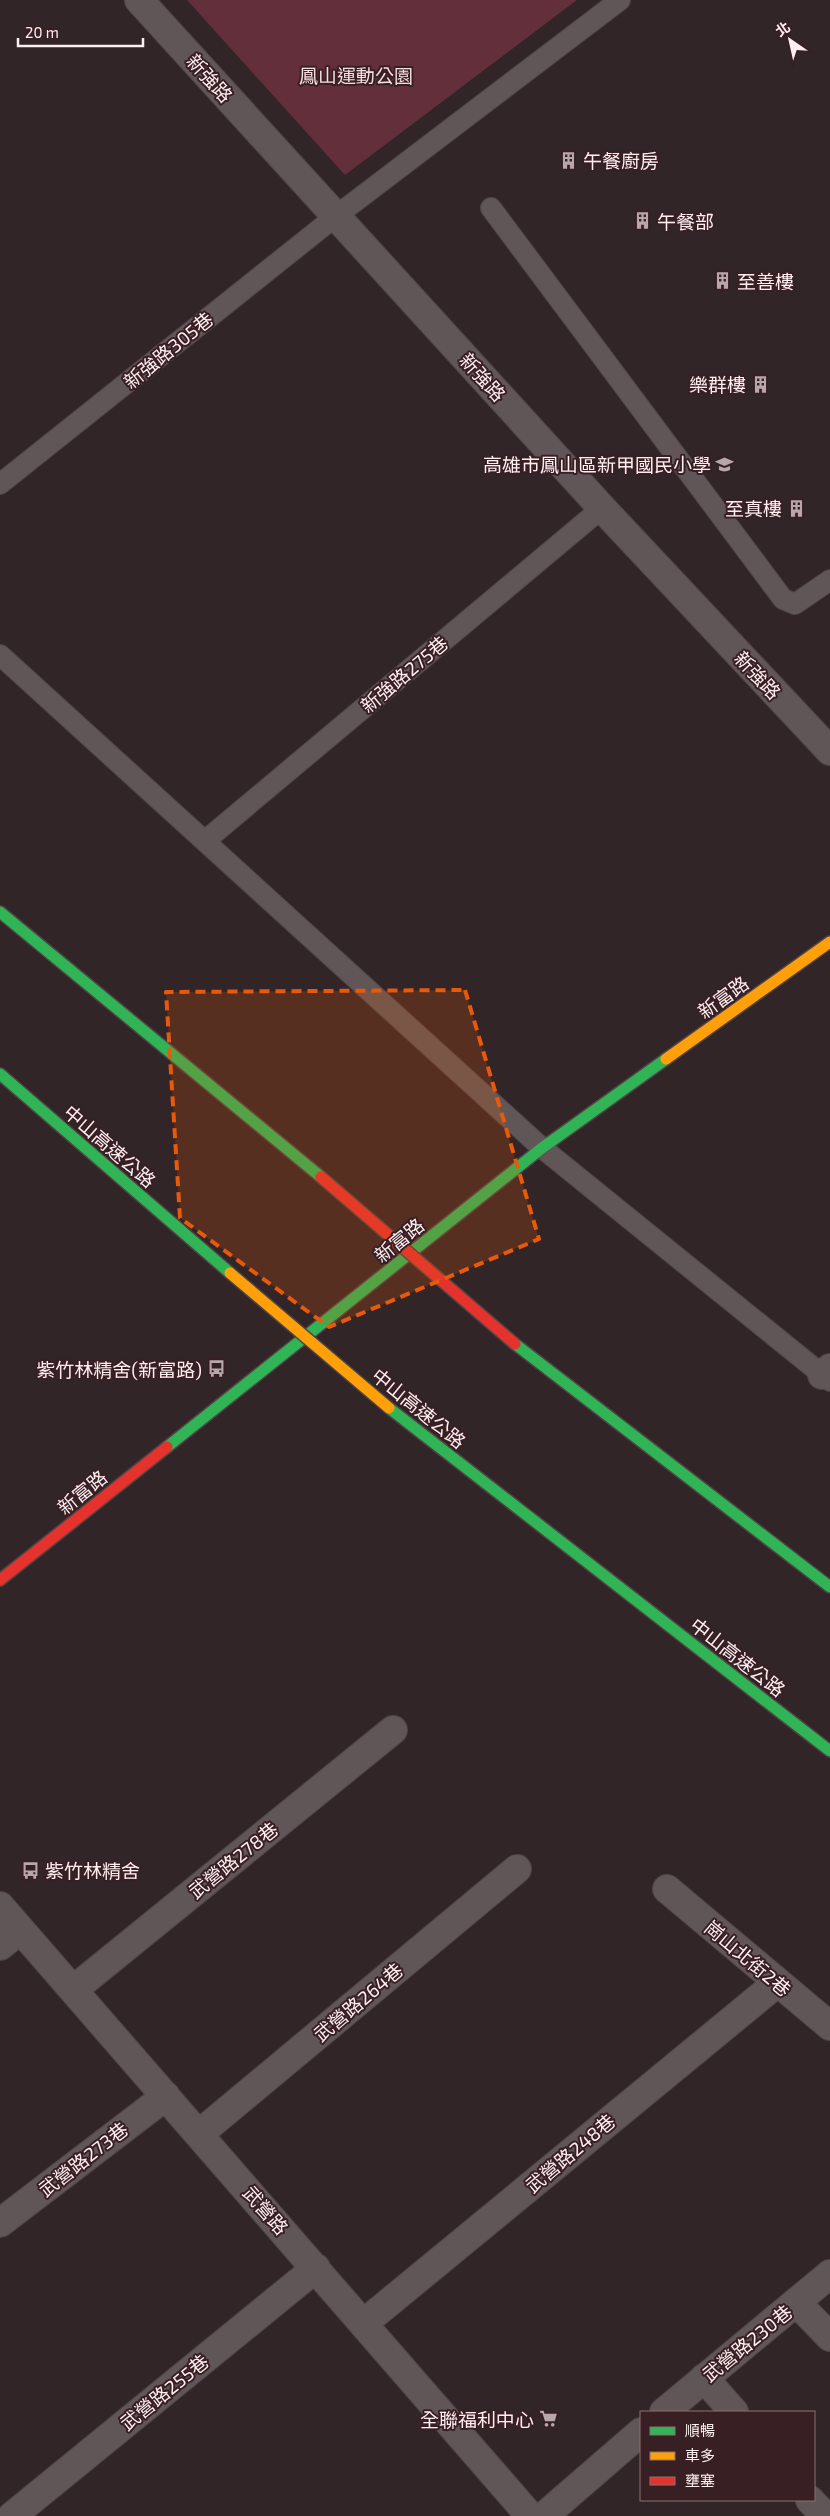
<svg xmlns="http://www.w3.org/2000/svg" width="830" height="2516" font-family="'Exo 2','Noto Sans TC',sans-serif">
  <rect width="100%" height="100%" fill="#322527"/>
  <path fill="#622f3a" d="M 187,0 L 577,0 L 345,175 Z"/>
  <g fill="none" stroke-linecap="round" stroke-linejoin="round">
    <defs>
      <path id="lane" d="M 491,208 L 783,599 L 795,604 L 830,580
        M 0,484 L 336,216 L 620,0
        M 0,655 L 542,1148 L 830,1381
        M 206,840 L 602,508"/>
      <path id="street" d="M 139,0 L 602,508 L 830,751
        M 822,1375 L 830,1368
        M 667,1889 L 830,2026
        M 0,1906 L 530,2516
        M 0,1946 L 20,1930
        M 73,1990 L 393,1730
        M 199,2134 L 517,1869
        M 0,2223 L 166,2096
        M 797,2303 L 830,2337
        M 364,2323 L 777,1983
        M 704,2378 L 734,2412
        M 664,2412 L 830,2274
        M 810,2500 L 825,2516
        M 12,2516 L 316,2268
        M 544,2516 L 641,2432"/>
      <path id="fast" d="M 0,912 L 321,1177
        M 0,1074 L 230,1273
        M 515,1344 L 830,1587
        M 389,1408 L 830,1751
        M 167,1447 L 542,1148 L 666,1059"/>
      <path id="slow" d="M 666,1059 L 830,942"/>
      <path id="jam" d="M 0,1580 L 167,1447"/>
    </defs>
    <use href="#lane" stroke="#4f4446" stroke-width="22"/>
    <use href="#street" stroke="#4f4446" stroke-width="30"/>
    <use href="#fast" stroke="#4f4446" stroke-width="14"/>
    <use href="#slow" stroke="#4f4446" stroke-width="14"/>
    <use href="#jam" stroke="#4f4446" stroke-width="14"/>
    <use href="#lane" stroke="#605557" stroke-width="20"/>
    <use href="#street" stroke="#605557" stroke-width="28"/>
    <use href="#fast" stroke="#30b455" stroke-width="11"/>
    <use href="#slow" stroke="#ff9f0a" stroke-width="11"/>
    <use href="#jam" stroke="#e5322d" stroke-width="11"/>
    <defs>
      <path id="slow-bridge" d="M 230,1273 L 389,1408"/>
      <path id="jam-bridge" d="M 321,1177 L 515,1344"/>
    </defs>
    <use href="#slow-bridge" stroke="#4f4446" stroke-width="14" stroke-linecap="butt"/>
    <use href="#jam-bridge" stroke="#4f4446" stroke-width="14" stroke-linecap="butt"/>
    <use href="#slow-bridge" stroke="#ff9f0a" stroke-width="11"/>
    <use href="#jam-bridge" stroke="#e5322d" stroke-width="11"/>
  </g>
  <path fill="#e8590c" fill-opacity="0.2" stroke="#e8590c" stroke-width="4" stroke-dasharray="10 6" stroke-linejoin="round" d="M 465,990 L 539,1239 L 329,1327 L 180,1218 L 166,992 Z"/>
  <defs>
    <symbol id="building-bare" viewBox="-9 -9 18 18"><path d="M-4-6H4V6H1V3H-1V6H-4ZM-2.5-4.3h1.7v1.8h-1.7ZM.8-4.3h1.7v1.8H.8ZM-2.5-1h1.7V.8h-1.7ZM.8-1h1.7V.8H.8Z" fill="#b6a8aa" stroke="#381f23" stroke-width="2.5" paint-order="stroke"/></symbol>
    <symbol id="school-bare" viewBox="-9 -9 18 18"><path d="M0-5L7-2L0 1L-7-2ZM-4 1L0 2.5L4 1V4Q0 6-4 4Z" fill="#b6a8aa" stroke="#381f23" stroke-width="2.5" paint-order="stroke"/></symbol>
    <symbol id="bus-bare" viewBox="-9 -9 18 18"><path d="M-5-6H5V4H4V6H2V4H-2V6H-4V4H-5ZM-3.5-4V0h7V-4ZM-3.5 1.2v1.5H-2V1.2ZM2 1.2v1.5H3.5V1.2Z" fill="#b6a8aa" stroke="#381f23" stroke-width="2.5" paint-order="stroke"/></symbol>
    <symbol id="supermarket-bare" viewBox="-9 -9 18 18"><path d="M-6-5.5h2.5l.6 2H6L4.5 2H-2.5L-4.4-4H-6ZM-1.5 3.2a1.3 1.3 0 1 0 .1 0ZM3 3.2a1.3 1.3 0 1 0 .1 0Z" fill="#b6a8aa" stroke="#381f23" stroke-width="2.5" paint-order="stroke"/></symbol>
  </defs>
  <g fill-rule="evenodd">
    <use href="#building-bare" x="556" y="148" width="25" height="25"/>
    <use href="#building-bare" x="630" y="208" width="25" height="25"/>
    <use href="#building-bare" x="710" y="268" width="25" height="25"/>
    <use href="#building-bare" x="748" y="372" width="25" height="25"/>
    <use href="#school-bare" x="712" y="452" width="25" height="25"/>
    <use href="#building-bare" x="784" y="496" width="25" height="25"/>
    <use href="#bus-bare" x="204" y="1356" width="25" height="25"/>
    <use href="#bus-bare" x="18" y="1858" width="25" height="25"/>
    <use href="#supermarket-bare" x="536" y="2406" width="25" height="25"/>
  </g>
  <g text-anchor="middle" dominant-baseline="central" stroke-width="4" stroke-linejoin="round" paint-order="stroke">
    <g font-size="19" fill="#f6dde0" stroke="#381f23">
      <text x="356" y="75">鳳山運動公園</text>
    </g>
    <g font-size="19" fill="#fdeef0" stroke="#381f23">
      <text transform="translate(210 78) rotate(48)">新強路</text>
      <text transform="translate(168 350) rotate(-39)">新強路305巷</text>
      <text transform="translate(483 377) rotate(48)">新強路</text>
      <text transform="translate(404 674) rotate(-40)">新強路275巷</text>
      <text transform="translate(758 675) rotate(47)">新強路</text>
      <text transform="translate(723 997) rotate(-36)">新富路</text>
      <text transform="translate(110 1146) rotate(41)">中山高速公路</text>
      <text transform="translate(399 1240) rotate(-39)">新富路</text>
      <text transform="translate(419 1408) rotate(39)">中山高速公路</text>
      <text transform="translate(82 1492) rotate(-39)">新富路</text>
      <text transform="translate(738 1657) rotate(38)">中山高速公路</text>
      <text transform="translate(233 1860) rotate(-39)">武營路278巷</text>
      <text transform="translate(748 1958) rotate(40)">崗山北街2巷</text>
      <text transform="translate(358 2002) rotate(-40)">武營路264巷</text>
      <text transform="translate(570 2153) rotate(-40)">武營路248巷</text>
      <text transform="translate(83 2159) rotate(-38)">武營路273巷</text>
      <text transform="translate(266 2210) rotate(49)">武營路</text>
      <text transform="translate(747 2343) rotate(-39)">武營路230巷</text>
      <text transform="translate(164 2392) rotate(-39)">武營路255巷</text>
    </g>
    <g font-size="19" fill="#fdeef0" stroke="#381f23" text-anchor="end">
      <text x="583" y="160" text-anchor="start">午餐廚房</text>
      <text x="657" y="221" text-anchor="start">午餐部</text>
      <text x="737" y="281" text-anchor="start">至善樓</text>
      <text x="746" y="384">樂群樓</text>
      <text x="711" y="464">高雄市鳳山區新甲國民小學</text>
      <text x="782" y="508">至真樓</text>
      <text x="202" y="1369">紫竹林精舍(新富路)</text>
      <text x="45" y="1870" text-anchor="start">紫竹林精舍</text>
      <text x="534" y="2419">全聯福利中心</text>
    </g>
  </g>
  <rect x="640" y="2411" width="175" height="90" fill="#381f23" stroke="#877275"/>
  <rect x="650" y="2427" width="25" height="8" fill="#30b455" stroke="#877275"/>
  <text x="685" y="2436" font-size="15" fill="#fdeef0">順暢</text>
  <rect x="650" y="2452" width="25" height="8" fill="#ff9f0a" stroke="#877275"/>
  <text x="685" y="2461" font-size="15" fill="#fdeef0">車多</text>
  <rect x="650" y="2477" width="25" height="8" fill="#e5322d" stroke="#877275"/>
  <text x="685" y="2486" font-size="15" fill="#fdeef0">壅塞</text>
  <g transform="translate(790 40) rotate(326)" stroke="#381f23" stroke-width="4" paint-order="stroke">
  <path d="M0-4L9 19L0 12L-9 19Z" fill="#fdeef0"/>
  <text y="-8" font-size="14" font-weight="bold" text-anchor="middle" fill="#fdeef0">北</text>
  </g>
  <path d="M18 38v8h125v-8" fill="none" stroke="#fdeef0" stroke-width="2.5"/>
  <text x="25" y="38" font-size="15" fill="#fdeef0" stroke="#381f23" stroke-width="4" paint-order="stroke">20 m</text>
</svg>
